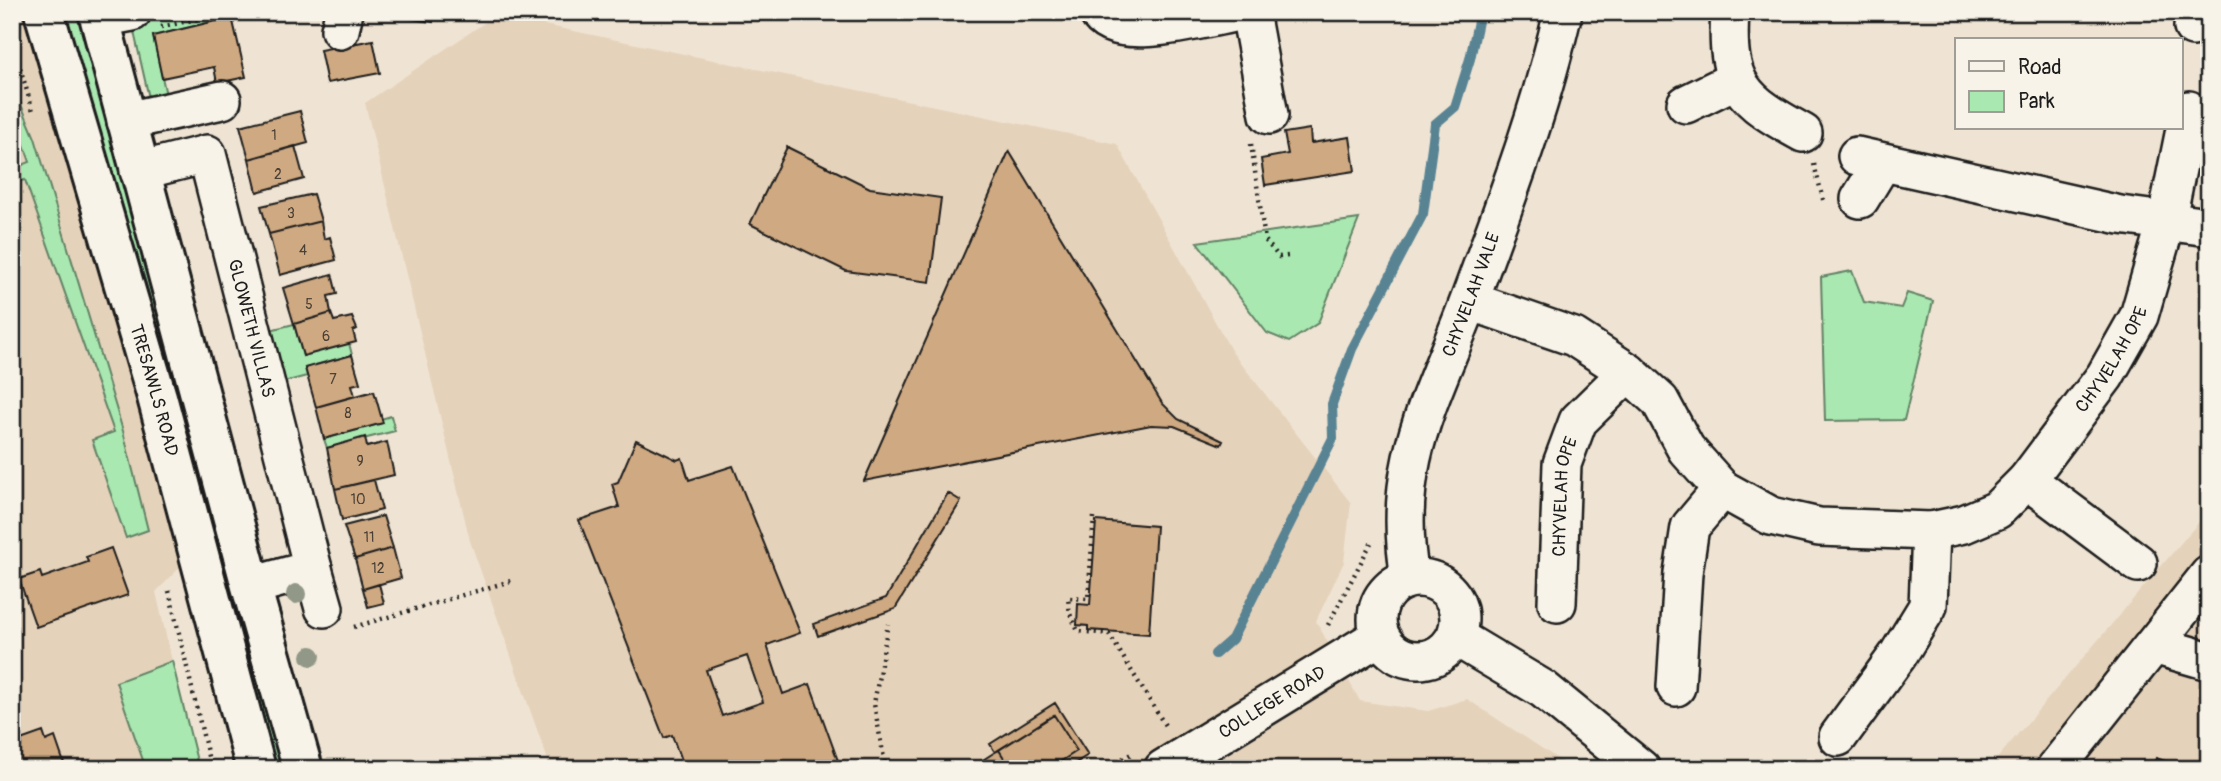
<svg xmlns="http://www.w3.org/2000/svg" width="2221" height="781" font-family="Pangolin,sans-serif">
  <rect width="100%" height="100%" fill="#efe4d3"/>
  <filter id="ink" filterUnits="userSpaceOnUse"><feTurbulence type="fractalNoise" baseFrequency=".0143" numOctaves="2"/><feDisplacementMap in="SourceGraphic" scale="14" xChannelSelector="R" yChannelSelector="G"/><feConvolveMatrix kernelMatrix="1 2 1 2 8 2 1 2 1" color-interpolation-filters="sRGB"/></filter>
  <g filter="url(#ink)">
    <path fill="#e5d2ba" d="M 12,12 L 44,12 L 197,550 L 156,592 L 172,661 L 116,682 L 146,769 L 12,769 Z
      M 496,15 L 1117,144 L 1232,352 L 1351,503 L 1344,562 L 1316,621 L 1360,701 L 1428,711 L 1467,699 L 1573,769 L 551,769 L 470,541 L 365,103 Z
      M 2204,516 L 2209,518 L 2209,769 L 1988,769 Z"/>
    <path fill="#a9e8b0" stroke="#628266" stroke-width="2" d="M 74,12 L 83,12 L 289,769 L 273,769 L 206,503 L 147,287 L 64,15 Z
      M 181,12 L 231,12 L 232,17 L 153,36 L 166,95 L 149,98 L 132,23 Z
      M 12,83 L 35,138 L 123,431 L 148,530 L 126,538 L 92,440 L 114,432 L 25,180 L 12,183 L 12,169 L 30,162 L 12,111 Z
      M 1359,219 L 1318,323 L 1289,342 L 1267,333 L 1197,242 Z
      M 1852,271 L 1864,302 L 1901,308 L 1907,293 L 1933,301 L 1904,420 L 1825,421 L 1821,277 Z
      M 294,324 L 303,356 L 349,343 L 352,355 L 305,368 L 307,376 L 280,383 L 266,331 Z
      M 391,416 L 395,431 L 327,448 L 324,439 L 382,423 L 381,419 Z
      M 172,661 L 199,769 L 146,769 L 116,682 Z"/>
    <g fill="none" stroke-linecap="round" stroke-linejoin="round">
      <path stroke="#598393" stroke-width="10" d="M 1215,654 L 1232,639 L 1333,438 L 1332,404 L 1352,349 L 1423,214 L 1435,124 L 1455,107 L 1470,59 L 1480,12"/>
    </g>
    <path fill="#cfa981" stroke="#1c1c1c" stroke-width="2" fill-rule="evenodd" d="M 385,12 L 434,12 L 433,22 L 384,15 Z
      M 232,17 L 246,77 L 217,83 L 214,67 L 162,78 L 153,36 Z
      M 373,40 L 380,73 L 327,83 L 320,50 Z
      M 300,111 L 308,143 L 249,159 L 240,126 Z
      M 1310,129 L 1311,143 L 1350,137 L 1355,171 L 1265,185 L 1261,159 L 1288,154 L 1284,133 Z
      M 295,146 L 304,179 L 257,192 L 249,159 Z
      M 787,147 L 870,188 L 941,198 L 930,282 L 846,271 L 750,224 Z
      M 1009,151 L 1162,403 L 1178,419 L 1223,441 L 1221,445 L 1174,426 L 1151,425 L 864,481 Z
      M 313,194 L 321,221 L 269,234 L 261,206 Z
      M 321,221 L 324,239 L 330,237 L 336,260 L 280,275 L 269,234 Z
      M 332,274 L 337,294 L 328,296 L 331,313 L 294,324 L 283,288 Z
      M 331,313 L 334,321 L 352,317 L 357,329 L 353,331 L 356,342 L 303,356 L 294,324 Z
      M 352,355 L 360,383 L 352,385 L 355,396 L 316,407 L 305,368 Z
      M 374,391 L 383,423 L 324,439 L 316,407 Z
      M 365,437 L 367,447 L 387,442 L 394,475 L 335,489 L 327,448 Z
      M 636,440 L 677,460 L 682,458 L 689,480 L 733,466 L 800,633 L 767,645 L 783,694 L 810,684 L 841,769 L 684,769 L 672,735 L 664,738 L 579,520 L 619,507 L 612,484 L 618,482 ZM 747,656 L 763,702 L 722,716 L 706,670 Z
      M 374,480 L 382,510 L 342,520 L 335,489 Z
      M 948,493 L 961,501 L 895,609 L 818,636 L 814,624 L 886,598 Z
      M 383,516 L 393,548 L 355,559 L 344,526 Z
      M 1096,521 L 1156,526 L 1149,634 L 1088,630 L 1088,626 L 1077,625 L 1078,604 L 1090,605 Z
      M 111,548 L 128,595 L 36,627 L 19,579 L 40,572 L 42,578 L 88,562 L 86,557 Z
      M 393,548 L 401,578 L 363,589 L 355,559 Z
      M 379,584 L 384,603 L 368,607 L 363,589 Z
      M 1055,703 L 1088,755 L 1066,769 L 1049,769 L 1077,751 L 1054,715 L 995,752 L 990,744 Z
      M 1054,715 L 1077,751 L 1049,769 L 1011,769 L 999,750 Z
      M 43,732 L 46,741 L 55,737 L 66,769 L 12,769 L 12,734 L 15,742 Z
      M 999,750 L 1011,769 L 969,769 L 995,752 Z
      M 2156,758 L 2189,769 L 2152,769 Z"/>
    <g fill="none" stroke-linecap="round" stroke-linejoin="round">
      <defs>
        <g id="minor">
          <path d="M 1098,12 C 1114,45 1209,17 1239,12"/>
          <path d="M 1250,12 L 1269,115"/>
          <path d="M 1730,12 C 1725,85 1742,100 1803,133"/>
          <path d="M 100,18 L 132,12"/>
          <path d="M 2193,27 L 2197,12"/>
          <path d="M 340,30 L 344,12"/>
          <path d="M 1686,104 L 1735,80"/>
          <path d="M 126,121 L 222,100"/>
          <path d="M 1857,156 L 2120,215 L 2209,227"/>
          <path id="s1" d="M 139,171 L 207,154 L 313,569 L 251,586"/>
          <path d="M 1860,199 L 1882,163"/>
          <path id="s2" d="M 1470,301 L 1574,337 L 1628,372 L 1660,401 L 1686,449 L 1722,489 L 1771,516 L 1819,527 L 1931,531 L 1964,524 L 1997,510 L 2027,480 L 2105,376 L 2139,316 L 2166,223 L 2189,110"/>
          <path d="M 2027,480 L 2138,563"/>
          <path d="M 313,569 L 324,608"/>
          <path id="s3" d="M 1410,577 C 1390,462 1433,399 1471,296 C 1505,203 1541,110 1563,12"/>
          <circle cx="1418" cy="619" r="41"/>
          <path id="s4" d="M 1557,603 L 1562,464 L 1578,421 L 1628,372"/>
          <path d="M 1456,637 L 1543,689 L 1641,769"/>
          <path d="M 2154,645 L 2209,661"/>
          <path d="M 1676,687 L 1683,573 L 1690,527 L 1722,489"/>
          <path d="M 1838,737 L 1898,655 L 1928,606 L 1931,531"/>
          <path id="s5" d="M 1163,769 L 1380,636"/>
          <path d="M 2055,769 L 2209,575"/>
        </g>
        <g id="highway">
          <path id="s6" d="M 44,12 L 157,397 L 256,769"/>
          <path d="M 98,12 L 251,586 L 303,769"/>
        </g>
      </defs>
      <use href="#minor" stroke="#1c1c1c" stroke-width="42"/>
      <use href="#highway" stroke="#1c1c1c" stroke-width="44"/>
      <path stroke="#1c1c1c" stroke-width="4.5" stroke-dasharray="2 5" stroke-linecap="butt" d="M 161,27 L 228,12
        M 12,41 L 33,111
        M 1251,144 L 1265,240 L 1279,257 L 1288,256
        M 1814,164 L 1824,203
        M 1094,517 L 1088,599 L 1068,598 L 1070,614 L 1078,631 L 1109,634 L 1166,727
        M 169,591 L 211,769
        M 1328,625 L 1371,543
        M 354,627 L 514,580
        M 886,769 L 874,704 L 888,624
        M 1104,769 L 1131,754"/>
      <use href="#minor" stroke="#f7f3e8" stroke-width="37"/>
      <use href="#highway" stroke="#f7f3e8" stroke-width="38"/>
    </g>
    <g fill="#929887">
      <circle cx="296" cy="594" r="10"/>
      <circle cx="311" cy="656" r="10"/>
    </g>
  </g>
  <g text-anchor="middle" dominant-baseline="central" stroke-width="7" stroke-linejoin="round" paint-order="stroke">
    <g font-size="14" fill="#493f35">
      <text x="274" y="135">1</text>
      <text x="278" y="174">2</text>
      <text x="291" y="213">3</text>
      <text x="303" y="250">4</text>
      <text x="309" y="304">5</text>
      <text x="326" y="336">6</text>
      <text x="333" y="379">7</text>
      <text x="348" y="413">8</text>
      <text x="360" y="461">9</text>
      <text x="358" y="499">10</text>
      <text x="369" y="537">11</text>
      <text x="378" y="568">12</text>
    </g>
    <g font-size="18" fill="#1c1c1c" stroke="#f7f3e8">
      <text stroke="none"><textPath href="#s3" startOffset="294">CHYVELAH VALE</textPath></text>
      <text stroke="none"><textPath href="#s1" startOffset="250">GLOWETH VILLAS</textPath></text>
      <text stroke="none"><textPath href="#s2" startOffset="803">CHYVELAH OPE</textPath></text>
      <text stroke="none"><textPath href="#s6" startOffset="394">TRESAWLS ROAD</textPath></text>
      <text stroke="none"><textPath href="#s4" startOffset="107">CHYVELAH OPE</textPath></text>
      <text stroke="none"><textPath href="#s5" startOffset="128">COLLEGE ROAD</textPath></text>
    </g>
  </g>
  <rect width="2221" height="781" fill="none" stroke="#f7f3e8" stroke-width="42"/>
  <rect x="21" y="21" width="2179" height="739" fill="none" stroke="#1c1c1c" stroke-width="2.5" filter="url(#ink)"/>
  <rect x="1955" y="38" width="228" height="91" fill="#f7f3e8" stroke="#9f9d96" stroke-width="2"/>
  <rect x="1969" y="61" width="35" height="10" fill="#f7f3e8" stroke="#9f9d96" stroke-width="2"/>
  <text x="2018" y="74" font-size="21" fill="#1c1c1c">Road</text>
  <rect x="1969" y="91" width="35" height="21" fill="#a9e8b0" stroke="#9f9d96" stroke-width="2"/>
  <text x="2018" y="108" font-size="21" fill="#1c1c1c">Park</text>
</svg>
